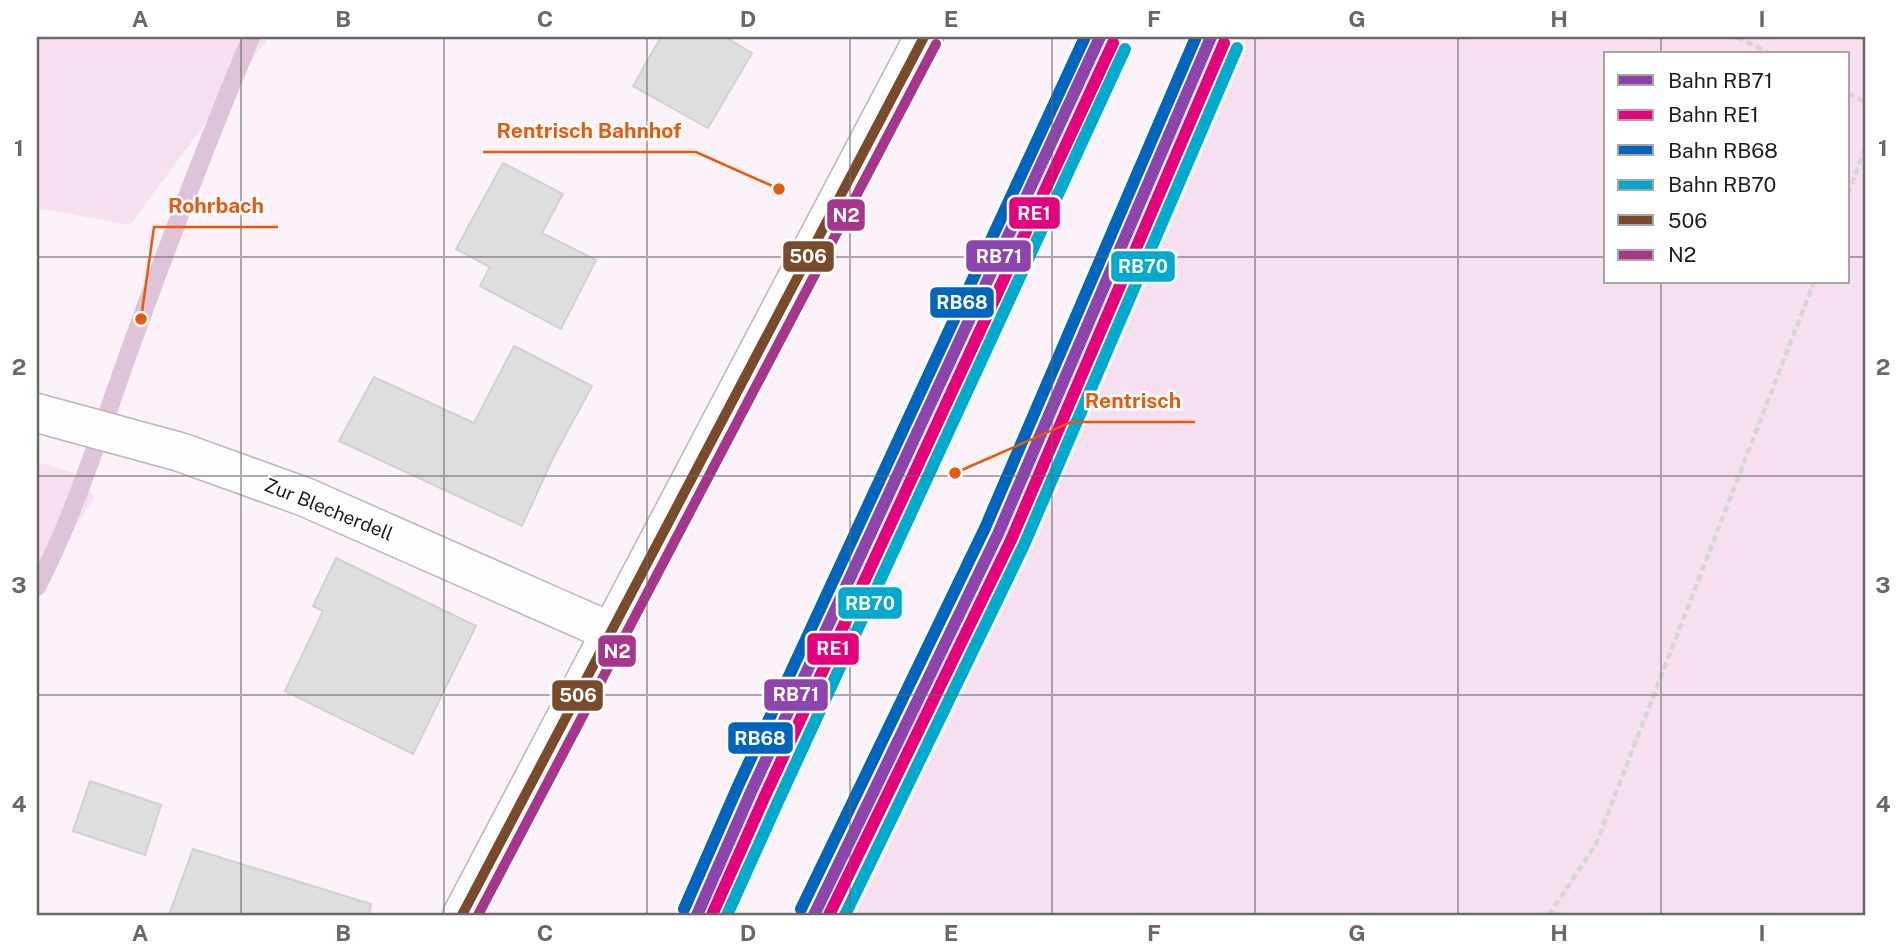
<svg xmlns="http://www.w3.org/2000/svg" width="1902" height="952" font-family="'Public Sans',sans-serif">
  <rect width="100%" height="100%" fill="#faf2f8"/>
  <path fill="#f6e0f0" fill-rule="evenodd" d="M 37,37 L 269,37 L 130,225 L 37,208 Z
    M 1235,37 L 1865,37 L 1865,915 L 845,915 ZM 1606,54 L 1848,54 L 1848,282 L 1606,282 Z
    M 37,462 L 71,472 L 95,497 L 37,583 Z"/>
  <g fill="none" stroke-linecap="round" stroke-linejoin="round">
    <path stroke="#dfc3d8" stroke-width="18" d="M 37,587 C 76,512 101,429 130,349 C 168,244 208,140 251,37"/>
  </g>
  <path fill="#dfdedf" stroke="#d2d0d1" stroke-width="2" d="M 661,37 L 725,37 L 752,53 L 708,128 L 633,86 Z
    M 503,163 L 563,194 L 542,233 L 596,260 L 561,329 L 480,286 L 490,267 L 456,249 Z
    M 514,346 L 592,386 L 553,458 L 522,526 L 339,441 L 374,377 L 474,423 Z
    M 336,558 L 476,626 L 413,754 L 285,691 L 323,611 L 313,606 Z
    M 90,781 L 161,805 L 145,855 L 73,831 Z
    M 193,849 L 371,904 L 369,915 L 169,915 Z"/>
  <g fill="none" stroke-linecap="round" stroke-linejoin="round">
    <defs>
      <path id="minor" d="M 37,413 L 180,452 L 305,497 L 611,632"/>
      <path id="secondary" d="M 462,915 L 924,37"/>
    </defs>
    <use href="#minor" stroke="#bbb5b9" stroke-width="41"/>
    <use href="#secondary" stroke="#bbb5b9" stroke-width="41"/>
    <path stroke="#d8d5d7" stroke-width="4.5" stroke-dasharray="7 3.5" stroke-linecap="butt" d="M 1737,37 L 1771,54
      M 1848,93 L 1865,102
      M 1848,194 L 1865,148
      M 1549,915 L 1596,844 L 1814,282"/>
    <use href="#minor" stroke="#fefdfe" stroke-width="38"/>
    <use href="#secondary" stroke="#fefdfe" stroke-width="38"/>
    <defs>
      <path id="bus-1" d="M 462,915 L 924,37"/>
      <path id="bus-2" d="M 478,915 L 936,44"/>
    </defs>
    <use href="#bus-1" stroke="#fff" stroke-width="16"/>
    <use href="#bus-2" stroke="#fff" stroke-width="16"/>
    <use href="#bus-1" stroke="#7a4b2a" stroke-width="10"/>
    <use href="#bus-2" stroke="#a7358b" stroke-width="10"/>
    <defs>
      <path id="rail-1" d="M 697,915 L 751,792 L 1100,37
        M 814,915 L 998,534 L 1211,37"/>
      <path id="rail-2" d="M 712,915 L 764,798 L 1113,43
        M 829,915 L 1011,540 L 1224,43"/>
      <path id="rail-3" d="M 684,909 L 738,786 L 1085,37
        M 801,909 L 985,528 L 1196,37"/>
      <path id="rail-4" d="M 727,915 L 777,804 L 1125,49
        M 845,915 L 1024,545 L 1237,48"/>
    </defs>
    <use href="#rail-1" stroke="#fff" stroke-width="18"/>
    <use href="#rail-2" stroke="#fff" stroke-width="18"/>
    <use href="#rail-3" stroke="#fff" stroke-width="18"/>
    <use href="#rail-4" stroke="#fff" stroke-width="18"/>
    <use href="#rail-1" stroke="#8e44ad" stroke-width="12"/>
    <use href="#rail-2" stroke="#e5007d" stroke-width="12"/>
    <use href="#rail-3" stroke="#0065bd" stroke-width="12"/>
    <use href="#rail-4" stroke="#00a9ce" stroke-width="12"/>
  </g>
  <path fill="none" stroke="#6c666b" stroke-width="2" stroke-opacity="0.55" d="M 241,37 L 241,915M 444,37 L 444,915M 647,37 L 647,915M 850,37 L 850,915M 1052,37 L 1052,915M 1255,37 L 1255,915M 1458,37 L 1458,915M 1661,37 L 1661,54M 37,257 L 1606,257M 1848,257 L 1865,257M 1661,282 L 1661,915M 37,476 L 1865,476M 37,695 L 1865,695"/>
  <g text-anchor="middle" dominant-baseline="central" stroke-width="5" stroke-linejoin="round" paint-order="stroke">
    <g font-size="19" fill="#201b1f" stroke="#fff">
      <text transform="translate(329 509) rotate(22)">Zur Blecherdell</text>
    </g>
  </g>
  <path fill="none" stroke="#e8590c" stroke-width="2.5" d="M779 189L696 152H483M141 319L154 227H278M955 473L1071 422H1195"/>
  <g fill="#e8590c" stroke="#fff" stroke-width="2.5">
    <circle cx="779" cy="189" r="7"/>
    <circle cx="141" cy="319" r="7"/>
    <circle cx="955" cy="473" r="7"/>
  </g>
  <g font-size="21" text-anchor="middle" font-weight="bold" fill="#e8590c" stroke="#fff" stroke-width="5" stroke-linejoin="round" paint-order="stroke">
    <text x="589" y="138">Rentrisch Bahnhof</text>
    <text x="216" y="213">Rohrbach</text>
    <text x="1133" y="408">Rentrisch</text>
  </g>
  <g stroke="#fff" stroke-width="2.5">
    <rect x="1008" y="196" width="53" height="34" rx="7" fill="#e5007d"/>
    <rect x="826" y="198" width="40" height="34" rx="7" fill="#a7358b"/>
    <rect x="965" y="239" width="67" height="34" rx="7" fill="#8e44ad"/>
    <rect x="782" y="240" width="53" height="33" rx="7" fill="#7a4b2a"/>
    <rect x="1110" y="250" width="66" height="33" rx="7" fill="#00a9ce"/>
    <rect x="929" y="286" width="66" height="33" rx="7" fill="#0065bd"/>
    <rect x="837" y="586" width="66" height="34" rx="7" fill="#00a9ce"/>
    <rect x="806" y="632" width="54" height="34" rx="7" fill="#e5007d"/>
    <rect x="597" y="634" width="40" height="34" rx="7" fill="#a7358b"/>
    <rect x="763" y="678" width="66" height="34" rx="7" fill="#8e44ad"/>
    <rect x="551" y="679" width="53" height="33" rx="7" fill="#7a4b2a"/>
    <rect x="727" y="721" width="67" height="34" rx="7" fill="#0065bd"/>
  </g>
  <g font-size="19" text-anchor="middle" font-weight="bold" fill="#fff">
    <text x="1034" y="220">RE1</text>
    <text x="846" y="222">N2</text>
    <text x="999" y="263">RB71</text>
    <text x="808" y="263">506</text>
    <text x="1143" y="273">RB70</text>
    <text x="962" y="309">RB68</text>
    <text x="870" y="610">RB70</text>
    <text x="833" y="655">RE1</text>
    <text x="617" y="658">N2</text>
    <text x="796" y="701">RB71</text>
    <text x="578" y="702">506</text>
    <text x="760" y="745">RB68</text>
  </g>
  <rect width="1902" height="952" fill="none" stroke="#ffffff" stroke-width="77"/>
  <rect x="1604" y="52" width="245" height="231" fill="#ffffff" stroke="#a6a4a5" stroke-width="2"/>
  <rect x="1618" y="75" width="35" height="10" fill="#8e44ad" stroke="#a6a4a5" stroke-width="2"/>
  <text x="1668" y="88" font-size="21" fill="#201b1f">Bahn RB71</text>
  <rect x="1618" y="110" width="35" height="10" fill="#e5007d" stroke="#a6a4a5" stroke-width="2"/>
  <text x="1668" y="122" font-size="21" fill="#201b1f">Bahn RE1</text>
  <rect x="1618" y="145" width="35" height="10" fill="#0065bd" stroke="#a6a4a5" stroke-width="2"/>
  <text x="1668" y="158" font-size="21" fill="#201b1f">Bahn RB68</text>
  <rect x="1618" y="180" width="35" height="10" fill="#00a9ce" stroke="#a6a4a5" stroke-width="2"/>
  <text x="1668" y="192" font-size="21" fill="#201b1f">Bahn RB70</text>
  <rect x="1618" y="215" width="35" height="10" fill="#7a4b2a" stroke="#a6a4a5" stroke-width="2"/>
  <text x="1668" y="228" font-size="21" fill="#201b1f">506</text>
  <rect x="1618" y="250" width="35" height="10" fill="#a7358b" stroke="#a6a4a5" stroke-width="2"/>
  <text x="1668" y="262" font-size="21" fill="#201b1f">N2</text>
  <rect x="38" y="38" width="1826" height="876" fill="none" stroke="#6c666b" stroke-width="2.5"/>
  <g font-size="23" text-anchor="middle" font-weight="bold" fill="#6c666b">
    <text x="140" y="27">A</text>
    <text x="343" y="27">B</text>
    <text x="545" y="27">C</text>
    <text x="748" y="27">D</text>
    <text x="951" y="27">E</text>
    <text x="1154" y="27">F</text>
    <text x="1357" y="27">G</text>
    <text x="1559" y="27">H</text>
    <text x="1762" y="27">I</text>
    <text x="19" y="156">1</text>
    <text x="1883" y="156">1</text>
    <text x="19" y="375">2</text>
    <text x="1883" y="375">2</text>
    <text x="19" y="593">3</text>
    <text x="1883" y="593">3</text>
    <text x="19" y="812">4</text>
    <text x="1883" y="812">4</text>
    <text x="140" y="941">A</text>
    <text x="343" y="941">B</text>
    <text x="545" y="941">C</text>
    <text x="748" y="941">D</text>
    <text x="951" y="941">E</text>
    <text x="1154" y="941">F</text>
    <text x="1357" y="941">G</text>
    <text x="1559" y="941">H</text>
    <text x="1762" y="941">I</text>
  </g>
</svg>
